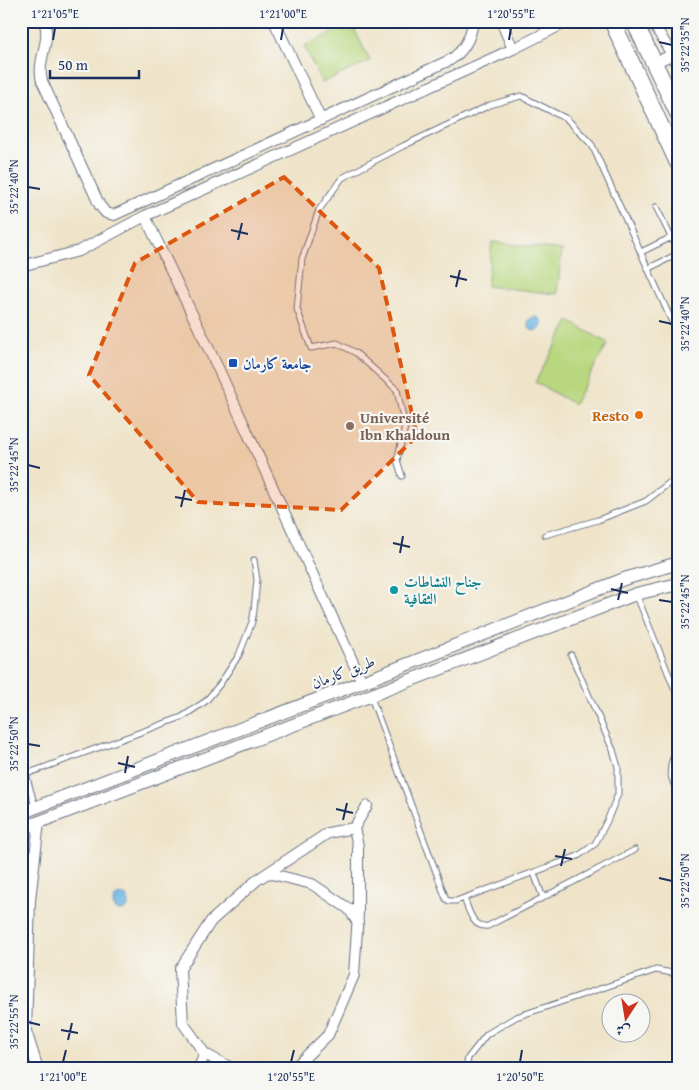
<svg xmlns="http://www.w3.org/2000/svg" width="699" height="1090" font-family="'Gentium Book Plus',Amiri,serif">
  <rect width="100%" height="100%" fill="#f6f6f2"/>
  <filter id="ink" filterUnits="userSpaceOnUse"><feTurbulence type="fractalNoise" baseFrequency=".02" numOctaves="2"/><feDisplacementMap in="SourceGraphic" scale="10" xChannelSelector="R" yChannelSelector="G"/><feConvolveMatrix kernelMatrix="1 2 1 2 8 2 1 2 1" color-interpolation-filters="sRGB"/></filter>
  <filter id="wash" filterUnits="userSpaceOnUse"><feTurbulence type="fractalNoise" baseFrequency=".0096" numOctaves="4" result="noise"/><feDisplacementMap in="SourceGraphic" scale="20" xChannelSelector="R" yChannelSelector="G"/><feGaussianBlur stdDeviation="1.12" result="paint"/><feColorMatrix in="noise" values="0 0 0 0 0 0 0 0 0 0 0 0 0 0 0 0 0 1.4 0 .05"/><feComposite in="paint" operator="in"/></filter>
  <g filter="url(#wash)">
    <rect width="100%" height="100%" fill="#efe4c9"/>
    <path fill="#b8d77e" stroke="#6a836e" d="M 352,24 L 370,61 L 322,83 L 304,46 Z
      M 492,242 L 562,250 L 557,294 L 487,286 Z
      M 569,321 L 608,343 L 574,404 L 535,382 Z"/>
    <path fill="#69b6e3" stroke="#4272a0" d="M528 324a7 7 0 1 1 14 0a7 7 0 1 1-14 0Z
      M113 903a8 8 0 1 1 16 0a8 8 0 1 1-16 0Z"/>
  </g>
  <g filter="url(#ink)">
    <g fill="none" stroke-linecap="round" stroke-linejoin="round">
      <defs>
        <path id="service" d="M 656,207 L 678,251
          M 641,252 L 678,234
          M 649,268 L 678,254
          M 402,476 L 397,460 L 405,427 L 397,390 L 356,353 L 337,343 L 311,348 L 297,309 L 302,259 L 319,210 L 342,178 L 403,146 L 490,105 L 521,96 L 567,119 L 592,145 L 678,335
          M 545,535 L 598,520 L 646,501 L 678,476
          M 636,594 L 678,697
          M 371,697 L 446,899 L 449,901 L 456,901 L 578,856 L 595,844 L 607,821 L 618,794 L 618,767 L 613,750 L 571,655
          M 678,750 C 666,766 670,777 678,793
          M 21,768 L 26,774 L 35,807
          M 21,776 L 182,717 L 206,701 L 220,684 L 239,655 L 252,622 L 254,610 L 257,580 L 254,560
          M 534,873 L 543,898
          M 464,898 C 469,910 472,928 488,926 L 635,850
          M 466,1069 L 468,1058 L 487,1034 L 516,1017 L 656,970 L 678,974"/>
        <path id="minor" d="M 44,21 C 52,41 36,60 42,81 L 100,206 L 106,213 L 114,215 L 450,60 C 464,51 471,38 473,21
          M 274,21 L 321,120
          M 501,21 L 513,49
          M 652,21 L 672,55 L 678,53
          M 653,63 L 672,55 L 678,68
          M 145,216 L 218,368 L 362,682
          M 21,266 L 79,251 L 145,216 L 513,49 L 569,21
          M 268,873 L 312,884 L 349,909 L 358,923
          M 21,896 L 30,900 L 26,1031 L 38,1069
          M 30,900 L 39,822
          M 198,1069 L 205,1054
          M 233,1069 L 205,1054 L 183,1023 L 180,969 L 211,921 L 257,880 L 328,833 L 354,828
          M 292,1069 L 294,1068 L 328,1035 L 354,975 L 358,914 L 358,846 L 354,828 L 367,806"/>
        <path id="tertiary" d="M 21,813 L 370,679 L 624,579 L 678,563
          M 21,829 L 636,594 L 678,584"/>
        <path id="trunk" d="M 612,21 L 678,163
          M 634,21 L 678,113"/>
      </defs>
      <use href="#service" stroke="#656e83" stroke-width="7"/>
      <use href="#minor" stroke="#656e83" stroke-width="12"/>
      <use href="#tertiary" stroke="#656e83" stroke-width="14"/>
      <use href="#trunk" stroke="#656e83" stroke-width="18"/>
      <use href="#service" stroke="#fff" stroke-width="5"/>
      <use href="#minor" stroke="#fff" stroke-width="10"/>
      <use href="#tertiary" stroke="#fff" stroke-width="12"/>
      <use href="#trunk" stroke="#fff" stroke-width="16"/>
    </g>
  </g>
  <path fill="#de5710" fill-opacity="0.2" stroke="#de5710" stroke-width="4" stroke-dasharray="10 6" stroke-linejoin="round" d="M 284,177 L 379,268 L 417,436 L 341,510 L 198,502 L 89,375 L 135,263 Z"/>
  <path fill="none" stroke="#1b2f5e" stroke-width="2" d="M 53,40 L 55,28M 281,40 L 283,28M 509,40 L 511,28M 659,42 L 672,45M 28,187 L 40,189M 231,230 L 248,234M 238,240 L 242,223M 450,276 L 467,280M 456,287 L 460,270M 659,321 L 672,324M 28,465 L 40,468M 175,497 L 192,500M 181,507 L 185,490M 393,543 L 410,547M 400,553 L 403,536M 611,589 L 628,593M 618,600 L 622,583M 659,600 L 672,602M 28,744 L 40,746M 118,763 L 135,767M 125,773 L 128,756M 336,809 L 353,813M 343,820 L 347,803M 555,856 L 572,859M 561,866 L 565,849M 659,878 L 672,881M 28,1022 L 40,1025M 61,1030 L 78,1033M 68,1040 L 72,1023M 63,1062 L 66,1050M 291,1062 L 294,1050M 520,1062 L 522,1050"/>
  <rect fill="#1a4fb4" stroke="#f6f6f2" stroke-width="2" x="228" y="358" width="10" height="10" rx="2.5"/>
  <circle fill="#e8710a" stroke="#f6f6f2" stroke-width="2" cx="639" cy="415" r="5"/>
  <circle fill="#8d6e63" stroke="#f6f6f2" stroke-width="2" cx="350" cy="426" r="5"/>
  <circle fill="#0f9aa8" stroke="#f6f6f2" stroke-width="2" cx="394" cy="590" r="5"/>
  <g text-anchor="middle" dominant-baseline="central" stroke-width="4.5" stroke-linejoin="round" paint-order="stroke">
    <g font-size="15" font-weight="bold" fill="#164399" stroke="#f6f6f2" text-anchor="start">
      <text x="243" y="363">جامعة كارمان</text>
    </g>
    <g font-size="15" font-weight="bold" fill="#c56008" stroke="#f6f6f2" text-anchor="end">
      <text x="629" y="415">Resto</text>
    </g>
    <g font-size="15" font-weight="bold" fill="#785e54" stroke="#f6f6f2" text-anchor="start">
      <text x="360" y="417">Université<tspan x="360" dy="17">Ibn Khaldoun</tspan></text>
    </g>
    <g font-size="15" font-weight="bold" fill="#0d838f" stroke="#f6f6f2" text-anchor="start">
      <text x="404" y="581">جناح النشاطات<tspan x="404" dy="17">الثقافية</tspan></text>
    </g>
    <g font-size="15" fill="#1b2f5e" stroke="#f6f6f2">
      <text transform="translate(343 672) rotate(-21)">طريق كارمان</text>
    </g>
  </g>
  <rect width="699" height="1090" fill="none" stroke="#f6f6f2" stroke-width="55"/>
  <g transform="translate(626 1018) rotate(192)"><circle r="24" fill="#f6f6f2" stroke="#9ea6b7"/>
  <path d="M0-4L9 19L0 12L-9 19Z" fill="#c8321e"/>
  <text y="-8" font-size="14" font-weight="bold" text-anchor="middle" fill="#1b2f5e">ش</text>
  </g>
  <path d="M50 70v8h89v-8" fill="none" stroke="#1b2f5e" stroke-width="2.5"/>
  <text x="58" y="70" font-size="15" fill="#1b2f5e" stroke="#f6f6f2" stroke-width="4" paint-order="stroke">50 m</text>
  <rect x="28" y="28" width="644" height="1034" fill="none" stroke="#1b2f5e" stroke-width="2"/>
  <g font-size="12" text-anchor="middle" fill="#1b2f5e">
    <text x="55" y="18">1°21'05"E</text>
    <text x="283" y="18">1°21'00"E</text>
    <text x="511" y="18">1°20'55"E</text>
    <text transform="translate(685 45) rotate(-90)" y="4">35°22'35"N</text>
    <text transform="translate(14 187) rotate(-90)" y="4">35°22'40"N</text>
    <text transform="translate(685 324) rotate(-90)" y="4">35°22'40"N</text>
    <text transform="translate(14 465) rotate(-90)" y="4">35°22'45"N</text>
    <text transform="translate(685 602) rotate(-90)" y="4">35°22'45"N</text>
    <text transform="translate(14 744) rotate(-90)" y="4">35°22'50"N</text>
    <text transform="translate(685 881) rotate(-90)" y="4">35°22'50"N</text>
    <text transform="translate(14 1022) rotate(-90)" y="4">35°22'55"N</text>
    <text x="63" y="1081">1°21'00"E</text>
    <text x="291" y="1081">1°20'55"E</text>
    <text x="520" y="1081">1°20'50"E</text>
  </g>
</svg>
